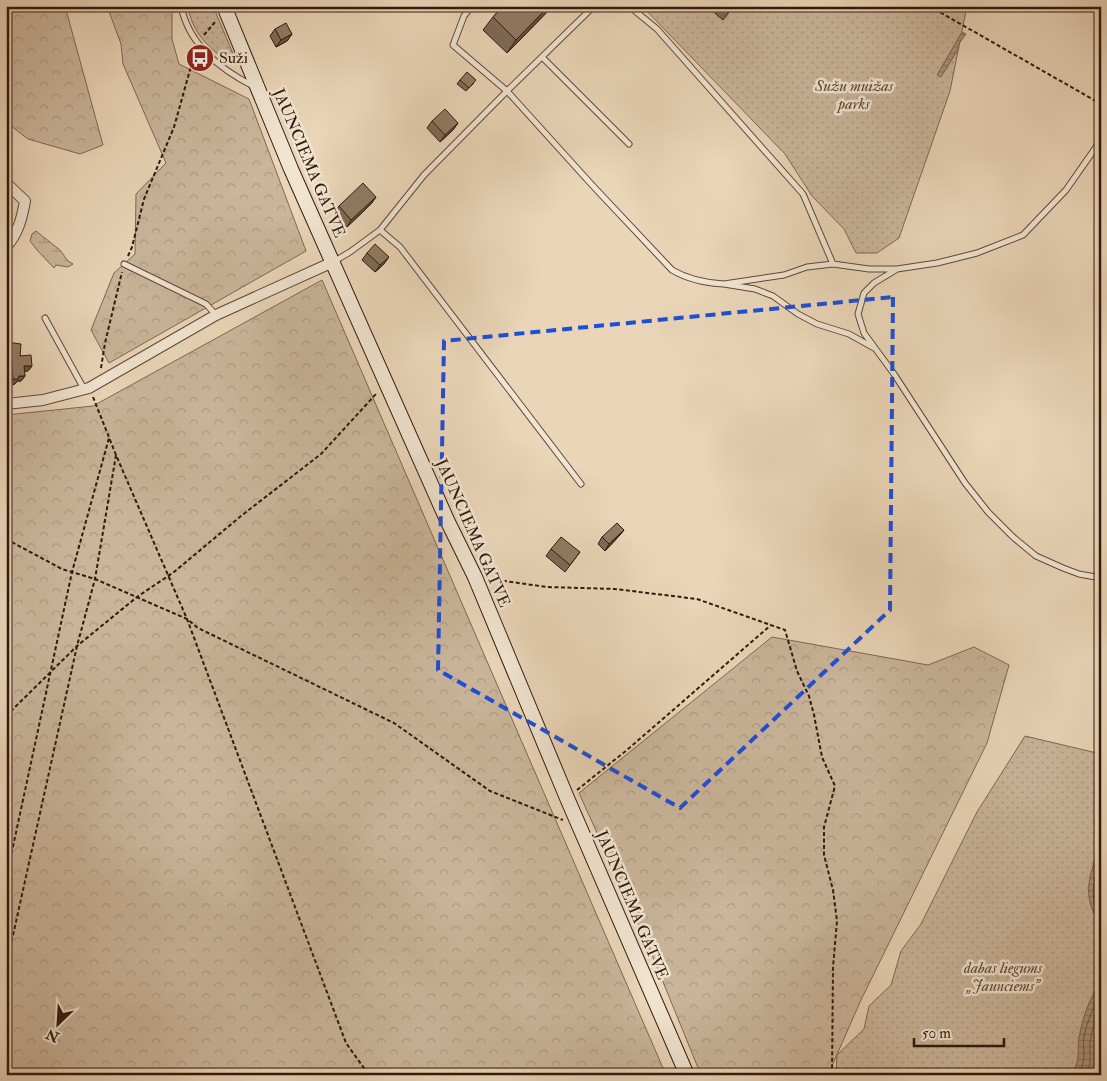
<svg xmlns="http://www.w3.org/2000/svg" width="1107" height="1081" font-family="'IM FELL Double Pica',serif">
  <defs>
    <pattern id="grass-dots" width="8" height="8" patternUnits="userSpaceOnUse" patternTransform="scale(1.25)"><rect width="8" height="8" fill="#cab59b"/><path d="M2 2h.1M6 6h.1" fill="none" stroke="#ae9b84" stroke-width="1.8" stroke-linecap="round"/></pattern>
    <pattern id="forest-crowns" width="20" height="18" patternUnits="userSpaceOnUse" patternTransform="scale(1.25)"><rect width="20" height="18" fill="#cab59b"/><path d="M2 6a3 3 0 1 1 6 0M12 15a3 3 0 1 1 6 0" fill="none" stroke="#ae9b84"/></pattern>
    <pattern id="wetland-marsh" width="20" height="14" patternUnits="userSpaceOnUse" patternTransform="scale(1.25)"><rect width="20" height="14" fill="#cab59b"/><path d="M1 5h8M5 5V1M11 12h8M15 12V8" fill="none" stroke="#ae9b84"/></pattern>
    <pattern id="water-rules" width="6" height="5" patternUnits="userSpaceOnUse" patternTransform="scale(1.25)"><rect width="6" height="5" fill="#ab957e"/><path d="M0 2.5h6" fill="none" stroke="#8c7966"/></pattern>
  </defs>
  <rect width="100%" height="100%" fill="#ead5b8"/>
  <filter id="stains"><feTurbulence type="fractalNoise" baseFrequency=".004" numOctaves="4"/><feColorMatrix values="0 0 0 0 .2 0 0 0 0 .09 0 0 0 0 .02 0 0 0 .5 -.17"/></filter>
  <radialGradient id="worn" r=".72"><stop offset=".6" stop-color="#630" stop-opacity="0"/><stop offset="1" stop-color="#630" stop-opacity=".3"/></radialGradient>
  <path fill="url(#grass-dots)" stroke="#7d6754" d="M 188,6 L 213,6 L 234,56 L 230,61 C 209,51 191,30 188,6 Z
    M 642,6 L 967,6 L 950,91 L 899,238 L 877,253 L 856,253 L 844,229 L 812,196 L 785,154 Z
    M 1025,736 L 1101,754 L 1101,1075 L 836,1075 L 837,1055 L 864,1029 L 869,1006 L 891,985 L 901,951 L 921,924 L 977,812 Z"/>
  <path fill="url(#forest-crowns)" stroke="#7d6754" d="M 6,6 L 65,6 L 103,145 L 80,154 L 28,139 L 6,122 Z
    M 107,6 L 172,6 L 172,39 L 179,64 L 249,99 L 306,251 L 109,363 L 91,330 L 114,273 L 135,254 L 136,194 L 166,163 L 123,64 L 121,44 Z
    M 322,280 L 666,1075 L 6,1075 L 6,415 L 93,406 Z
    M 772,637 L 928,665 L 974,647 L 1009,665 L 987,743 L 861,1000 L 828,1075 L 701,1075 L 652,955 L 579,793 Z"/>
  <path fill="url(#wetland-marsh)" stroke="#7d6754" d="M 36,231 L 60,250 L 68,261 L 73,264 L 68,267 L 56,265 L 54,268 L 37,250 L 30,241 L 32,234 Z"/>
  <path fill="url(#water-rules)" stroke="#7a6350" d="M 962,32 L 966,34 L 958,45 L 959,48 L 941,77 L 937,75 Z
    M 1101,842 L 1101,924 C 1079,896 1091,872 1101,842 Z
    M 1101,983 L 1101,1075 L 1071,1075 C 1081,1060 1077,1054 1079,1038 C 1082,1020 1089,997 1101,983 Z"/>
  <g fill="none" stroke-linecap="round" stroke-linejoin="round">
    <path stroke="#6e5745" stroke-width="1" d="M 1101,858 C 1095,877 1087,899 1101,916
      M 1077,1075 C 1088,1060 1082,1052 1084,1037 C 1087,1021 1094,1006 1101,992
      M 1085,1075 C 1093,1063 1089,1056 1090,1044 C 1091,1032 1095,1018 1101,1006"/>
    <defs>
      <path id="lane" d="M 181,6 C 189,45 220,69 253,86
        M 472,6 L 464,16 L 453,45 L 507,91 L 593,186 L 672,270 C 689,280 705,283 724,284
        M 629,6 L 657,29 L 803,194 L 833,264
        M 542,57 L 629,144
        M 380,230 L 400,247 L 581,484
        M 333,262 L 350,252 L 380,230 L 424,175 L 507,91 L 594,6
        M 124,264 L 206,304 L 216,315
        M 897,269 L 937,263 L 977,253 L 1023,235 L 1066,190 L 1101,140
        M 45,318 L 84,389
        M 874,348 L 849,334 L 817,324 L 798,314 L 773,296 L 755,289 L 724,284 L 784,275 L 807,267 L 833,264 L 869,269 L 897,269 L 874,283 L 864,293 L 858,314 L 864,333 L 894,374 L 965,483 L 988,512 L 1013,537 L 1036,556 L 1063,568 L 1079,574 L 1101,578"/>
      <path id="street" d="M 6,183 L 25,201 C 22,218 18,234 6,247
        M 6,404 L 43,400 L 89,388 L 216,315 L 333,262"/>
      <path id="secondary" d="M 224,6 L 291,169 L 447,520 L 475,577 L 567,798 L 687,1075"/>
    </defs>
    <use href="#lane" stroke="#5e4837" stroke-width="7"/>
    <use href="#street" stroke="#5e4837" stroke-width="12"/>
    <use href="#secondary" stroke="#30190c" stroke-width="16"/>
    <path stroke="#30190c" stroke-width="2" stroke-dasharray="4 2.5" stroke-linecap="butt" d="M 161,6 L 175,12
      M 929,6 L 1101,104
      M 204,35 L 215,22
      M 128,256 L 132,247 L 144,199 L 174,127 L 195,52
      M 101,368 L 105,343 L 122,272
      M 93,397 L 116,455 L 187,619 L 346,1043 L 369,1075
      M 6,539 L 62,569 L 95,579 L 187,619 L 198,628 L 394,723 L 490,791 L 563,820
      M 490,579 L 547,587 L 615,589 L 697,599 L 785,630 L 797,671 L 809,696 L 814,715 L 822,757 L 835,786 L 824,827 L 824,855 L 833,890 L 837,921 L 833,967 L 832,1075
      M 6,716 L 77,646 L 137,597 L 174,572 L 241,516 L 321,454 L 376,394
      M 577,790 L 627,750 L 771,625
      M 6,879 L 72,572 L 109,438
      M 6,967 L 77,646 L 95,579 L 116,455"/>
    <use href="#lane" stroke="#f1e4d1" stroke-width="5"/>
    <use href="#street" stroke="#f1e4d1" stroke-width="10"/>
    <use href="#secondary" stroke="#f1e4d1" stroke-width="14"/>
  </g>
  <path fill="#7d6a57" stroke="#30190c" d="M 503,6 L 553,6 L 507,53 L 483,30 L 493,17 Z
    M 711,6 L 734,6 L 723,20 L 709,8 Z
    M 275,29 L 292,34 L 287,41 L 276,47 L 270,36 Z
    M 460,80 L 474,83 L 466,91 L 457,84 Z
    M 432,121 L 458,123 L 453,130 L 440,142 L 427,128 Z
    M 376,197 L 371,204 L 347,227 L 334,213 L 339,206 Z
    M 367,253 L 384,264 L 375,272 L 362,260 Z
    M 6,342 L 32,366 L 28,371 L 24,371 L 25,376 L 21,381 L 17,381 L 15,384 L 9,385 L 7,359 L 6,358 Z
    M 624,530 L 619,536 L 605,551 L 598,544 L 602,537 Z
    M 551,549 L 580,552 L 565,572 L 546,556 Z"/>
  <path fill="#665647" stroke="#30190c" d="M 549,6 L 553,6 L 507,53 L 516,40 Z
    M 292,34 L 287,41 L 276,47 L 281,40 Z
    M 458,123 L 453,130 L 440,142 L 445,135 Z
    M 376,197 L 371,204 L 347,227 L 351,220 Z
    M 389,257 L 384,264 L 375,272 L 380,265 Z
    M 24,366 L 32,366 L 28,371 L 20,371 Z
    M 19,376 L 25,376 L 21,381 L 17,381 L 15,384 L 9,385 L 13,379 Z
    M 624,530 L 619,536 L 605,551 L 609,544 Z"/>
  <path fill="#917b65" stroke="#30190c" d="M 503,6 L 549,6 L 516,40 L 493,17 Z
    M 720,6 L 733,6 L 728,13 Z
    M 286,23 L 292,34 L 281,40 L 275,29 Z
    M 467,72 L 476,80 L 469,88 L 460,80 Z
    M 445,109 L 458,123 L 445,135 L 432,121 Z
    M 363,183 L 376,197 L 351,220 L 339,206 Z
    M 375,244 L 389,257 L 380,265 L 367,253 Z
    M 6,342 L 21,344 L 20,356 L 31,355 L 32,366 L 24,366 L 25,376 L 19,376 L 18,379 L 13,379 L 11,353 L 6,351 Z
    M 617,523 L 624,530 L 609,544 L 602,537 Z
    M 561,537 L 580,552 L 570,565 L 551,549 Z"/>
  <path fill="none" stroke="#1d4ed8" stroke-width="4" stroke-dasharray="10 6" stroke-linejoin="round" d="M 893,297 L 890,610 L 680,808 L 438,670 L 444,341 Z"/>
  <defs>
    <symbol id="bus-disc" viewBox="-11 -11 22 22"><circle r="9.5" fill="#8f2418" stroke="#f1e4d1"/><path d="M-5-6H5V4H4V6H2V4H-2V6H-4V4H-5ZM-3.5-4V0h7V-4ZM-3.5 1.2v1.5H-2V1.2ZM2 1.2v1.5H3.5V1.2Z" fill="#fff"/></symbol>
  </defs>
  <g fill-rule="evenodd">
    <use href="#bus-disc" x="184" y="42" width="32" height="32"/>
  </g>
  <g text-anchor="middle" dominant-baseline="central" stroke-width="5" stroke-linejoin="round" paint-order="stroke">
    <g font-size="16" fill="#30190c" stroke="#f1e4d1" text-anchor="start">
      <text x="219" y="58">Suži</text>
    </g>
    <g font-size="16" font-style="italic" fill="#5e4837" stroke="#f1e4d1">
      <text x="854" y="86">Sužu muižas<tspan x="854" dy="18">parks</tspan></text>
      <text x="1003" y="968">dabas liegums<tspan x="1003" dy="18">„Jaunciems”</tspan></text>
    </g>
    <g font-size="16" fill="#30190c" stroke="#f1e4d1">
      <text transform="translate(309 163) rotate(67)">JAUNCIEMA GATVE</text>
      <text transform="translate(473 533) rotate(66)">JAUNCIEMA GATVE</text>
      <text transform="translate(632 905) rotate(67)">JAUNCIEMA GATVE</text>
    </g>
  </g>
  <rect width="1107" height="1081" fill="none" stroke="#ead5b8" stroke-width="25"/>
  <rect x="8" y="8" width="1092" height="1066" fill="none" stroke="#30190c" stroke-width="2.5"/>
  <rect x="12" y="12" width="1082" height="1056" fill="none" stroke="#30190c"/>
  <g transform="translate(58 1024) rotate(205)" stroke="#f1e4d1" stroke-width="4" paint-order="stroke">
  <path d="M0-4L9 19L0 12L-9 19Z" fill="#30190c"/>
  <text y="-8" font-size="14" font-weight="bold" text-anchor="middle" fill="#30190c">N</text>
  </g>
  <path d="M914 1038v8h90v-8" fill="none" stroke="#30190c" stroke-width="2.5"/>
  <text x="922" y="1038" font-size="15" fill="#30190c" stroke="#f1e4d1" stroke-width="4" paint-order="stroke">50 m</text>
  <rect width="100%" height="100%" filter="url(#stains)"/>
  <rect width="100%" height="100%" fill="url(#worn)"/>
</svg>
